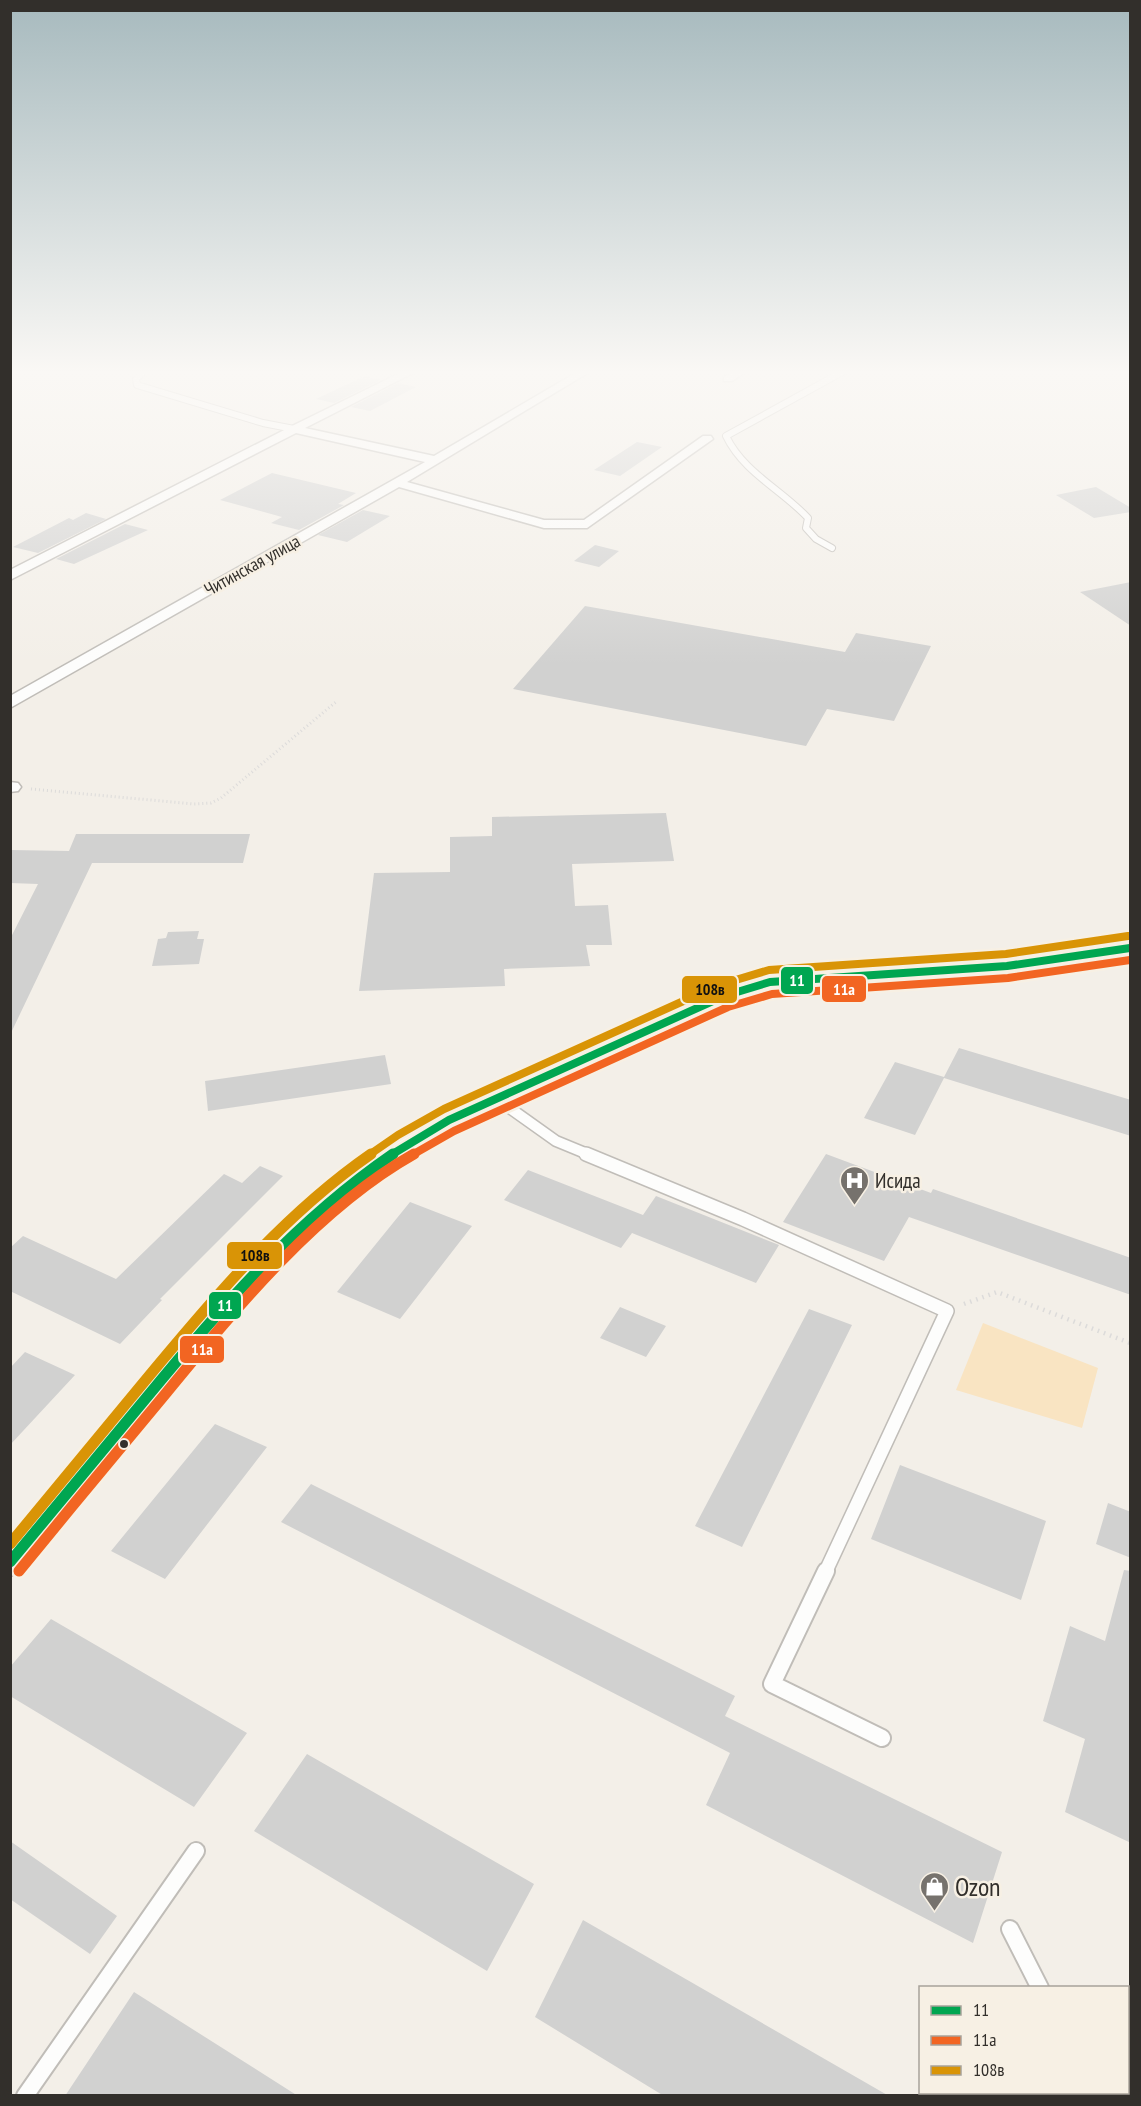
<svg xmlns="http://www.w3.org/2000/svg" width="1141" height="2106" font-family="'PT Sans Narrow',sans-serif">
  <rect width="100%" height="100%" fill="#f3efe8"/>
  <path fill="#f9e4c2" d="M 983,1323 L 1098,1368 L 1082,1428 L 956,1390 Z"/>
  <path fill="#d1d1d0" d="M 365,376 L 381,380 L 334,403 L 316,399 Z
    M 398,383 L 416,387 L 370,411 L 351,407 Z
    M 637,442 L 662,447 L 620,476 L 594,470 Z
    M 272,473 L 356,493 L 338,504 L 344,505 L 299,530 L 271,523 L 282,517 L 220,500 Z
    M 1096,487 L 1131,508 L 1131,512 L 1094,518 L 1056,495 Z
    M 363,510 L 390,516 L 347,542 L 318,535 Z
    M 86,513 L 106,519 L 38,553 L 13,547 L 69,518 L 73,520 Z
    M 125,524 L 148,530 L 74,564 L 56,559 Z
    M 595,545 L 619,551 L 599,567 L 574,561 Z
    M 1131,582 L 1131,626 L 1080,592 Z
    M 585,606 L 845,652 L 856,633 L 931,646 L 894,721 L 827,709 L 806,746 L 513,689 Z
    M 666,813 L 674,861 L 572,864 L 575,906 L 608,905 L 612,945 L 586,945 L 590,966 L 504,969 L 505,986 L 359,991 L 374,873 L 450,872 L 450,837 L 492,836 L 492,817 Z
    M 76,834 L 250,834 L 243,863 L 92,863 L 10,1035 L 10,939 L 38,884 L 10,883 L 10,850 L 69,851 Z
    M 199,931 L 197,939 L 204,939 L 199,964 L 152,966 L 158,939 L 166,938 L 168,932 Z
    M 959,1048 L 1131,1100 L 1131,1136 L 944,1078 L 915,1135 L 864,1118 L 895,1062 L 944,1077 Z
    M 385,1055 L 391,1084 L 208,1111 L 205,1081 Z
    M 826,1154 L 931,1193 L 933,1189 L 1131,1258 L 1131,1295 L 909,1217 L 884,1261 L 783,1222 Z
    M 260,1166 L 283,1176 L 160,1299 L 162,1300 L 120,1344 L 10,1291 L 10,1248 L 23,1236 L 116,1279 L 224,1174 L 242,1183 Z
    M 528,1170 L 643,1215 L 656,1196 L 779,1245 L 756,1283 L 632,1233 L 621,1248 L 504,1200 Z
    M 410,1202 L 472,1226 L 400,1319 L 337,1292 Z
    M 620,1307 L 666,1326 L 646,1357 L 600,1338 Z
    M 809,1309 L 852,1325 L 742,1547 L 695,1526 Z
    M 25,1352 L 75,1375 L 10,1445 L 10,1368 Z
    M 215,1424 L 267,1447 L 165,1579 L 111,1551 Z
    M 900,1465 L 1046,1521 L 1021,1600 L 871,1539 Z
    M 311,1484 L 735,1696 L 725,1716 L 1002,1852 L 973,1943 L 706,1805 L 730,1753 L 281,1522 Z
    M 1108,1503 L 1131,1512 L 1131,1558 L 1096,1544 Z
    M 1124,1570 L 1131,1571 L 1131,1843 L 1065,1812 L 1085,1739 L 1043,1721 L 1070,1626 L 1105,1641 Z
    M 51,1619 L 247,1733 L 194,1807 L 10,1696 L 10,1667 Z
    M 307,1754 L 534,1884 L 487,1971 L 254,1831 Z
    M 10,1841 L 117,1916 L 90,1954 L 10,1899 Z
    M 583,1920 L 889,2096 L 664,2096 L 535,2017 Z
    M 134,1992 L 298,2096 L 65,2096 Z"/>
  <g fill="none" stroke-linecap="round" stroke-linejoin="round">
    <defs>
      <path id="service-far3" d="M 144,371 L 136,379 L 137,385 L 263,423 L 294,429
        M 832,548 L 816,539 L 806,528 L 808,518 C 781,489 744,473 726,436 L 844,371"/>
      <path id="service-far2" d="M 497,1099 L 556,1141 L 590,1155"/>
      <path id="service-far1" d="M 586,1154 L 743,1219 L 947,1311 L 825,1573"/>
      <path id="service" d="M 826,1571 L 772,1684 L 882,1738
        M 1010,1929 L 1040,1988
        M 1093,2092 L 1095,2096
        M 25,2096 L 196,1851"/>
      <path id="minor" d="M 404,371 L 417,371 L 305,428 L 434,456 L 579,371 L 591,371 L 407,482 L 544,520 L 584,520 L 703,436 L 711,436 L 713,439 L 587,528 L 544,528 L 399,487 L 10,708 L 10,696 L 425,462 L 296,433 L 10,580 L 10,570 L 290,427 Z
        M 735,371 L 747,371 L 732,381 L 724,381 L 724,377 Z
        M 10,782 L 18,783 L 21,787 L 18,791 L 10,792 Z
        M 1130,942 L 1130,954 L 1007,972 L 771,988 L 731,1000 L 457,1125 L 412,1151 L 370,1180 L 332,1212 L 260,1281 L 194,1358 L 20,1572 L 10,1576 L 10,1541 L 209,1305 L 278,1233 L 354,1169 L 396,1140 L 441,1115 L 717,992 L 770,976 L 1007,960 Z"/>
    </defs>
    <use href="#service-far3" stroke="#c0bdb8" stroke-width="8"/>
    <use href="#service-far2" stroke="#c0bdb8" stroke-width="13"/>
    <use href="#service-far1" stroke="#c0bdb8" stroke-width="16"/>
    <use href="#service" stroke="#c0bdb8" stroke-width="20"/>
    <use href="#minor" stroke="#c0bdb8" stroke-width="3"/>
    <path stroke="#dcdbda" stroke-width="3" stroke-dasharray="1 3" stroke-linecap="butt" d="M 31,789 L 194,804 L 211,803 L 221,798 L 337,701"/>
    <path stroke="#dcdbda" stroke-width="4.5" stroke-dasharray="1.5 5" stroke-linecap="butt" d="M 964,1304 L 997,1292 L 1130,1343"/>
    <use href="#service-far3" stroke="#fdfdfc" stroke-width="6"/>
    <use href="#service-far2" stroke="#fdfdfc" stroke-width="10"/>
    <use href="#service-far1" stroke="#fdfdfc" stroke-width="13"/>
    <use href="#service" stroke="#fdfdfc" stroke-width="16"/>
    <use href="#minor" fill="#fdfdfc" fill-rule="evenodd"/>
    <defs>
      <path id="bus-1-far1" d="M 391,1155 L 449,1120 L 724,996 L 770,982 L 1007,966 L 1130,948"/>
      <path id="bus-1" d="M 10,1562 C 56,1507 101,1452 147,1397 C 221,1307 297,1220 393,1154"/>
      <path id="bus-2-far1" d="M 412,1155 L 454,1131 L 728,1007 L 772,994 L 1008,978 L 1130,960"/>
      <path id="bus-2" d="M 19,1571 C 68,1511 117,1452 167,1392 C 236,1308 318,1208 414,1154"/>
      <path id="bus-3-far1" d="M 369,1155 L 398,1135 L 444,1109 L 719,985 L 769,970 L 1006,954 L 1128,936"/>
      <path id="bus-3" d="M 10,1544 C 55,1490 99,1436 144,1382 C 212,1300 283,1215 371,1154"/>
    </defs>
    <use href="#bus-1-far1" stroke="#f7f0e4" stroke-width="13"/>
    <use href="#bus-1" stroke="#f7f0e4" stroke-width="16"/>
    <use href="#bus-2-far1" stroke="#f7f0e4" stroke-width="13"/>
    <use href="#bus-2" stroke="#f7f0e4" stroke-width="16"/>
    <use href="#bus-3-far1" stroke="#f7f0e4" stroke-width="13"/>
    <use href="#bus-3" stroke="#f7f0e4" stroke-width="16"/>
    <use href="#bus-1-far1" stroke="#00a651" stroke-width="8"/>
    <use href="#bus-1" stroke="#00a651" stroke-width="11"/>
    <use href="#bus-2-far1" stroke="#f26522" stroke-width="8"/>
    <use href="#bus-2" stroke="#f26522" stroke-width="11"/>
    <use href="#bus-3-far1" stroke="#d99406" stroke-width="8"/>
    <use href="#bus-3" stroke="#d99406" stroke-width="11"/>
  </g>
  <linearGradient id="sky" x2="0" y2="1"><stop stop-color="#a7babe"/><stop offset="0.56" stop-color="#faf8f5"/><stop offset="1" stop-color="#faf8f5" stop-opacity="0"/></linearGradient>
  <rect width="1141" height="665" fill="url(#sky)"/>
  <defs>
    <symbol id="hospital-pin" viewBox="-11 -11 22 30"><path d="M0 17L-7.5 6A9.5 9.5 0 1 1 7.5 6Z" fill="#76726d" stroke="#f7f0e4"/><path d="M-5-5h3v3.5h4V-5h3V5h-3V1.5h-4V5h-3Z" fill="#fff"/></symbol>
    <symbol id="shop-pin" viewBox="-11 -11 22 30"><path d="M0 17L-7.5 6A9.5 9.5 0 1 1 7.5 6Z" fill="#76726d" stroke="#f7f0e4"/><path d="M-5-2.5h2.3a2.7 3.5 0 0 1 5.4 0H5L5.5 6h-11ZM-1.5-2.5h3a1.5 2.3 0 0 0-3 0Z" fill="#fff"/></symbol>
  </defs>
  <g fill-rule="evenodd">
    <use href="#hospital-pin" x="838" y="1164" width="33" height="45"/>
    <use href="#shop-pin" x="918" y="1870" width="33" height="45"/>
  </g>
  <circle fill="#322f2b" stroke="#f7f0e4" stroke-width="2" cx="124" cy="1444" r="5"/>
  <g text-anchor="middle" dominant-baseline="central" stroke-width="5" stroke-linejoin="round" paint-order="stroke">
    <g font-size="18" fill="#322f2b" stroke="#f7f0e4">
      <text transform="translate(252 565) rotate(-29)">Читинская улица</text>
    </g>
    <g font-size="21" fill="#322f2b" stroke="#f7f0e4" text-anchor="start">
      <text x="875" y="1180">Исида</text>
    </g>
    <g font-size="26" fill="#322f2b" stroke="#f7f0e4" text-anchor="start">
      <text x="955" y="1886">Ozon</text>
    </g>
  </g>
  <g stroke="#f7f0e4" stroke-width="2">
    <rect x="780" y="966" width="34" height="29" rx="6" fill="#00a651"/>
    <rect x="821" y="975" width="46" height="28" rx="6" fill="#f26522"/>
    <rect x="681" y="975" width="57" height="29" rx="6" fill="#d99406"/>
    <rect x="226" y="1241" width="57" height="29" rx="6" fill="#d99406"/>
    <rect x="208" y="1291" width="34" height="29" rx="6" fill="#00a651"/>
    <rect x="179" y="1335" width="46" height="29" rx="6" fill="#f26522"/>
  </g>
  <g font-size="16" text-anchor="middle" font-weight="bold" fill="#fff">
    <text x="797" y="986">11</text>
    <text x="844" y="995">11а</text>
    <text x="225" y="1311">11</text>
    <text x="202" y="1355">11а</text>
  </g>
  <g font-size="16" text-anchor="middle" font-weight="bold" fill="#111">
    <text x="710" y="995">108в</text>
    <text x="255" y="1261">108в</text>
  </g>
  <rect width="1141" height="2106" fill="none" stroke="#322f2b" stroke-width="24"/>
  <rect x="919" y="1986" width="210" height="108" fill="#f7f0e4" stroke="#a8a39a" stroke-width="1.5"/>
  <rect x="931" y="2006" width="30" height="9" fill="#00a651" stroke="#a8a39a" stroke-width="1.5"/>
  <text x="973" y="2016" font-size="18" fill="#322f2b">11</text>
  <rect x="931" y="2036" width="30" height="9" fill="#f26522" stroke="#a8a39a" stroke-width="1.5"/>
  <text x="973" y="2046" font-size="18" fill="#322f2b">11а</text>
  <rect x="931" y="2066" width="30" height="9" fill="#d99406" stroke="#a8a39a" stroke-width="1.5"/>
  <text x="973" y="2076" font-size="18" fill="#322f2b">108в</text>
</svg>
